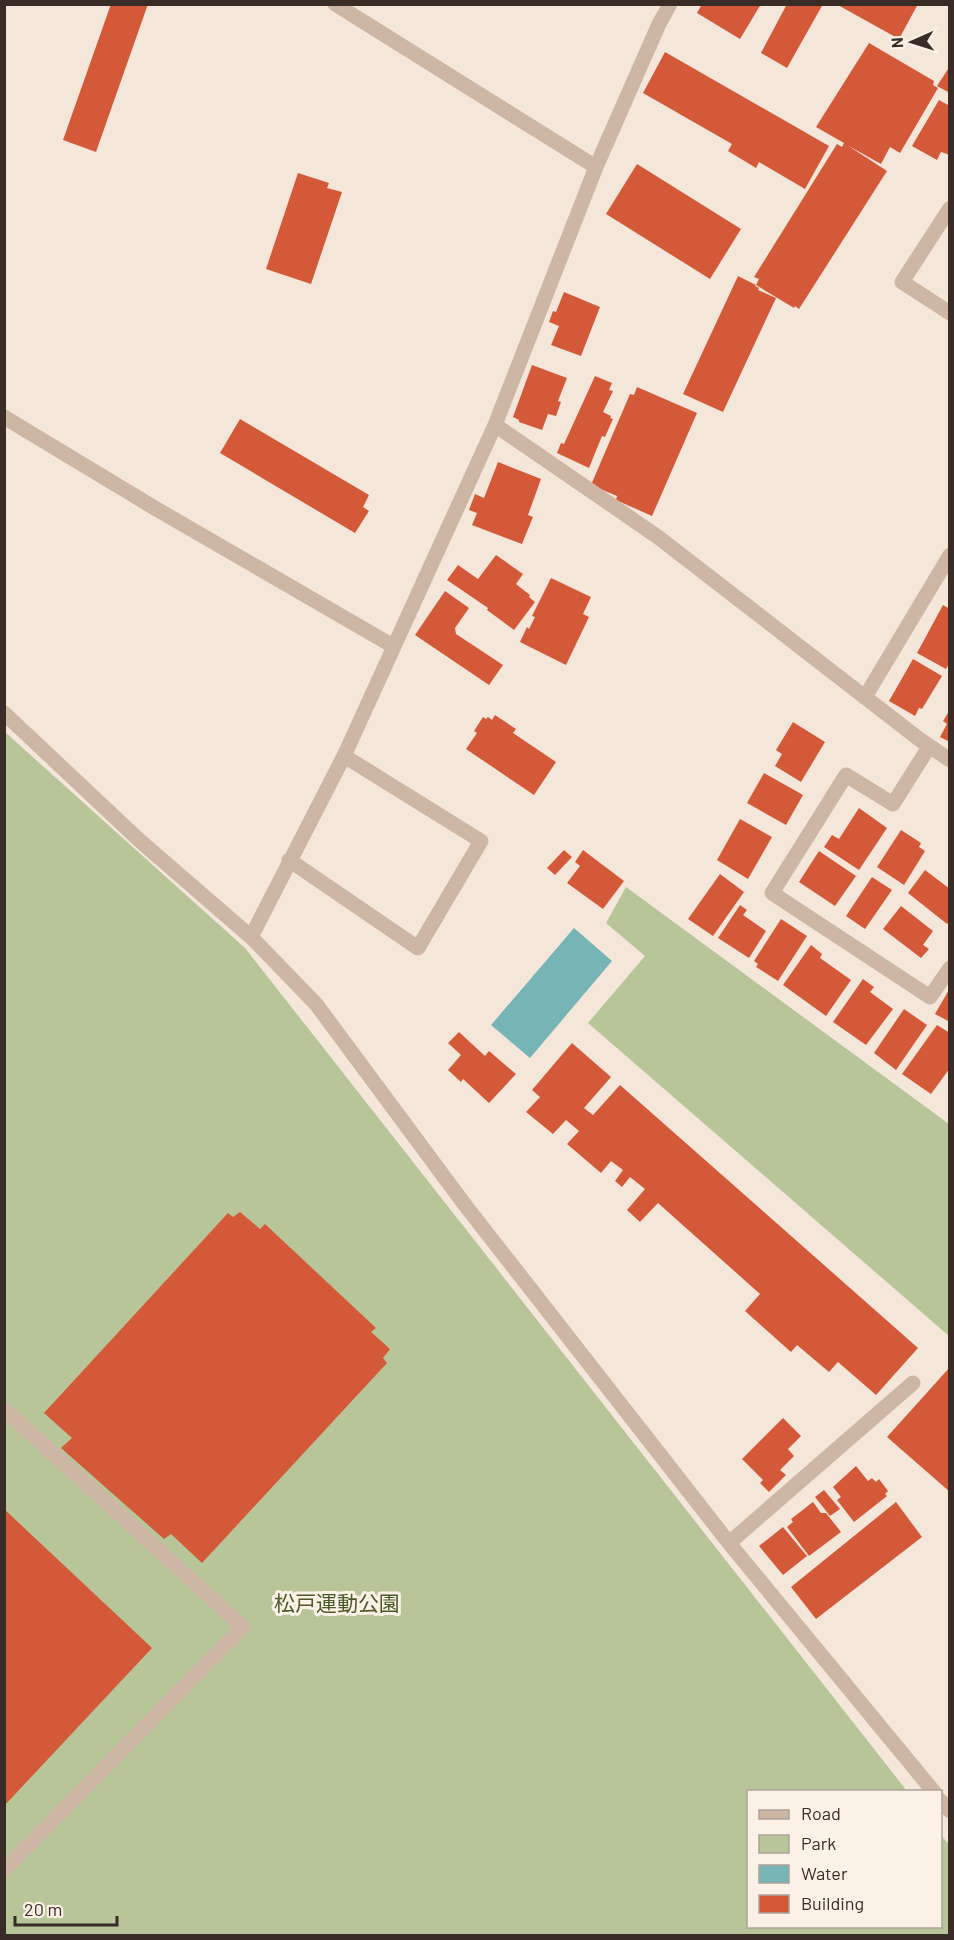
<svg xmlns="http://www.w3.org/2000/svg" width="954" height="1940" font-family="Barlow,'Noto Sans JP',sans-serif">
  <rect width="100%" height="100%" fill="#f4e7da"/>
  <path fill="#b8c598" d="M 5,732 L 245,948 L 907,1791 L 748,1792 L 748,1926 L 940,1926 L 941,1835 L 950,1846 L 949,1935 L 5,1935 Z
    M 626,887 L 949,1124 L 949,1336 L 588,1023 L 645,956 L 606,923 Z"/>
  <path fill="#76b4b5" d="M 574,928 L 612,961 L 530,1058 L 491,1025 Z"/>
  <path fill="#d35939" d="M 111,4 L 148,4 L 96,152 L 63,140 Z
    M 702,4 L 761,4 L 740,39 L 697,13 Z
    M 787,4 L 823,4 L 787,68 L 761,53 Z
    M 836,4 L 918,4 L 899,39 Z
    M 869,43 L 934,81 L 933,85 L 938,88 L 900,153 L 890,147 L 881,164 L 847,145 L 887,171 L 799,309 L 795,306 L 794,308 L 756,285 L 759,279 L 754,277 L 837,144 L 842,147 L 844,143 L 816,127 Z
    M 665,52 L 829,146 L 805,189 L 759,162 L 756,168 L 728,151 L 732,144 L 643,93 Z
    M 950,66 L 950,93 L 937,86 Z
    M 939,100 L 950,106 L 950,155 L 941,152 L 937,160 L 912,146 Z
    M 637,164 L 741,229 L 710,279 L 606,214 Z
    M 298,173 L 329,183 L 327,188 L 342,192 L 311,284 L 266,269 Z
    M 738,276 L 756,285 L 755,286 L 759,288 L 758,290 L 776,298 L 723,412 L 683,394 Z
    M 564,292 L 600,307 L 581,356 L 551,345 L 559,326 L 549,322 L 553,311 L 556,312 Z
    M 532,365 L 567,378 L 558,401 L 561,402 L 556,416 L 548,414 L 542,430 L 519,422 L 519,420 L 513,417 Z
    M 595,376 L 612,383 L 609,390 L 613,391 L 603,412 L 611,416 L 610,418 L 613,419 L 605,437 L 602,436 L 589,468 L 557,453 L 561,443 L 564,444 Z
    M 637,387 L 697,413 L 652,516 L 616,500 L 617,496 L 591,485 L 630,394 L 634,395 Z
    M 240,419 L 369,495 L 363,507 L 369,511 L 355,533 L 220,453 Z
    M 498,462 L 541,479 L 528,515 L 533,517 L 522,544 L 472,525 L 477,513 L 469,510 L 475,494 L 484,498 Z
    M 496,555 L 523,574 L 516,584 L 530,595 L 529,597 L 535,602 L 514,630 L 487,610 L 488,608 L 447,580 L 458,565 L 478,579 Z
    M 551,578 L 591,597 L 583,614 L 589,617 L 566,665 L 520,642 L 527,627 L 529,629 L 535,617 L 532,616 Z
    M 445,591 L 469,608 L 455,628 L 456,634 L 503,665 L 489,685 L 415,635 Z
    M 943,605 L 950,609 L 950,662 L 946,669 L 917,653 Z
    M 913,659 L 942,676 L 922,709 L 919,708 L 915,716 L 889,701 Z
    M 950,710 L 950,742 L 940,737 L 947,724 L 943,721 Z
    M 495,715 L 516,729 L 513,733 L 556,762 L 534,795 L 466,749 L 477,733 L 474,731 L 483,717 L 486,719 L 488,717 L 492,720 Z
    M 793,722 L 825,742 L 801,782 L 775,766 L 782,754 L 776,750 Z
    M 764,773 L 803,795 L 786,825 L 747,803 Z
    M 859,808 L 887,828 L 859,870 L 824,847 L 832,835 L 839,839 Z
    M 740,819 L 772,837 L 748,879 L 717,860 Z
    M 901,830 L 921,843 L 919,847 L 925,851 L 904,885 L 877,867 Z
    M 564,850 L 572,857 L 555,875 L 547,868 Z
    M 583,850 L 624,881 L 603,909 L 567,883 L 580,866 L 575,862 Z
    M 819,851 L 856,876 L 835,906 L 799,882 Z
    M 925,870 L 950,889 L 950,920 L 947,924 L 908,893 Z
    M 720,874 L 744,892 L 713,936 L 688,919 Z
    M 872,877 L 892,890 L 865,929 L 846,916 Z
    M 740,905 L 747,910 L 743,915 L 766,931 L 749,958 L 718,938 Z
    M 901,906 L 933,931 L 923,945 L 929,949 L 921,958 L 883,929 Z
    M 781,919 L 807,936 L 778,981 L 756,967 L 758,964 L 754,961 Z
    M 811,945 L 822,954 L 820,958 L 851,980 L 826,1016 L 783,985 Z
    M 863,979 L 874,987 L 870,992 L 893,1009 L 866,1045 L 833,1022 Z
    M 950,988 L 950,1022 L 935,1014 Z
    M 904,1009 L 927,1025 L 896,1070 L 874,1053 Z
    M 937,1025 L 950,1033 L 950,1068 L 931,1094 L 902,1074 Z
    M 459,1032 L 485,1056 L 489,1051 L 516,1074 L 489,1103 L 463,1079 L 461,1082 L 448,1070 L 461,1055 L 448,1043 Z
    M 572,1043 L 611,1077 L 584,1108 L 593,1115 L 620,1085 L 918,1348 L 876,1395 L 838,1362 L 829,1372 L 797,1345 L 791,1352 L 745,1311 L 760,1294 L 658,1203 L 640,1222 L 627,1210 L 645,1189 L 630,1177 L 622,1187 L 615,1181 L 623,1170 L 611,1161 L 601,1173 L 567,1144 L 579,1131 L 566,1120 L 553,1134 L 526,1112 L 540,1097 L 532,1090 Z
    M 240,1212 L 260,1229 L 265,1224 L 376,1328 L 371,1332 L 390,1349 L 383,1358 L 387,1363 L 202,1563 L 171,1534 L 164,1539 L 61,1448 L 72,1438 L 44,1413 L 228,1213 L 233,1217 Z
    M 950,1367 L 950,1492 L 887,1437 Z
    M 783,1418 L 801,1436 L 788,1449 L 794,1456 L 780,1470 L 786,1475 L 769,1492 L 760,1483 L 763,1480 L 742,1459 Z
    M 856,1466 L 868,1481 L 872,1478 L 876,1482 L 879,1479 L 888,1491 L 885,1494 L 887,1496 L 854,1522 L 837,1500 L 841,1497 L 833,1487 Z
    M 824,1490 L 840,1509 L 830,1516 L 815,1497 Z
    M 813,1502 L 821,1513 L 826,1513 L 841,1532 L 809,1556 L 787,1527 L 793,1522 L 791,1519 Z
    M 896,1502 L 922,1537 L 816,1619 L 791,1587 Z
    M 4,1509 L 152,1648 L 4,1806 Z
    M 783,1527 L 807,1556 L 783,1575 L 759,1546 Z"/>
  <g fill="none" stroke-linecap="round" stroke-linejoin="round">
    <path stroke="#ceb6a4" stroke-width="15" d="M 335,4 L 596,167
      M 950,208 L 902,282 L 950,313
      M 4,417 L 153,507 L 393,646
      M 495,425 L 658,537 L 919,739 L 950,760
      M 865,697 L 950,555
      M 4,713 L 139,840 L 251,937 L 316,1004 L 465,1205 L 729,1543 L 934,1792
      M 929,747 L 893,804 L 846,775 L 772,893 L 930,997 L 950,968
      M 289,860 L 418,948 L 481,841 L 344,756
      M 251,937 L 344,756 L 495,425 L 596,167 L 659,24 L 670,4
      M 4,1409 L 243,1627 L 4,1870
      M 729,1543 L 913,1383
      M 940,1800 L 950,1811"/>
  </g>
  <g text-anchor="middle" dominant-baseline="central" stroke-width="6" stroke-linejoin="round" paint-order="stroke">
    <g font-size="21" fill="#495a28" stroke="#fbf1e7">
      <text x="337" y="1602">松戸運動公園</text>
    </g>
  </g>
  <rect width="954" height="1940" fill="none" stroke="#392c27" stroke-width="12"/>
  <rect x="747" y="1790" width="195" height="138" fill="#fbf1e7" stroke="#ada29a" stroke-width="1.5"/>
  <rect x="759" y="1810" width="30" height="9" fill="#ceb6a4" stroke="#ada29a" stroke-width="1.5"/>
  <text x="801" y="1820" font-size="18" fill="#392c27">Road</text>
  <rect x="759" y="1835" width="30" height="18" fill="#b8c598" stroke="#ada29a" stroke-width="1.5"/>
  <text x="801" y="1850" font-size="18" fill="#392c27">Park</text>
  <rect x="759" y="1865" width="30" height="18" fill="#76b4b5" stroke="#ada29a" stroke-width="1.5"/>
  <text x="801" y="1880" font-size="18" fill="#392c27">Water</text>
  <rect x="759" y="1895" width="30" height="18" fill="#d35939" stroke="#ada29a" stroke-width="1.5"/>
  <text x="801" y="1910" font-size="18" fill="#392c27">Building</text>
  <g transform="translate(912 42) rotate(267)" stroke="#fbf1e7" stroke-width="4.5" paint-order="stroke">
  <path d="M0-4.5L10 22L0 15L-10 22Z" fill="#392c27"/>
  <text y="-9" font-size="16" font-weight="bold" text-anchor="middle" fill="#392c27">N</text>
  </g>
  <path d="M15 1916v9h102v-9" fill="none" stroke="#392c27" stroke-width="3"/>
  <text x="24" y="1916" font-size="18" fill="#392c27" stroke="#fbf1e7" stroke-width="4.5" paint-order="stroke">20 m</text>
</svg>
